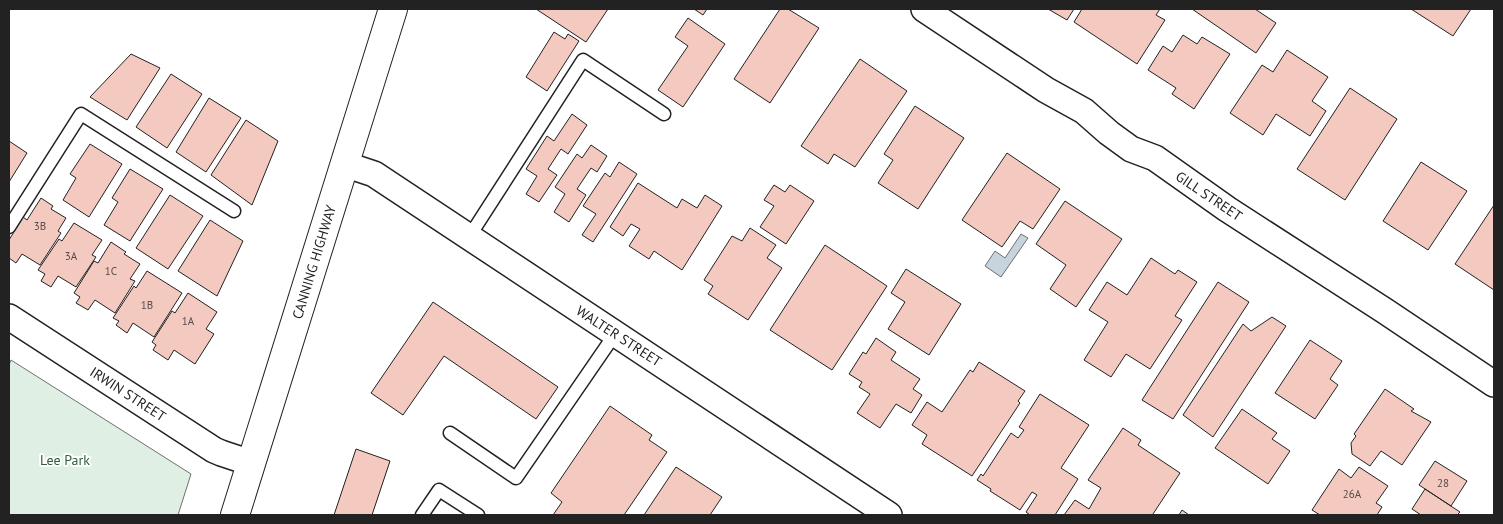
<svg xmlns="http://www.w3.org/2000/svg" width="1503" height="524" font-family="'PT Sans',sans-serif">
  <rect width="100%" height="100%" fill="#fff"/>
  <path fill="#e0efe3" stroke="#6f6f6f" d="M 11,360 L 191,474 L 178,515 L 9,515 L 9,365 Z"/>
  <path fill="#c7d3dd" stroke="#6f6f6f" d="M 1021,234 L 1028,238 L 1001,277 L 985,266 L 995,251 L 1005,258 Z"/>
  <path fill="#f3c9c0" stroke="#222" d="M 536,9 L 608,9 L 586,42 Z
    M 694,9 L 707,9 L 703,15 Z
    M 780,9 L 788,9 L 819,28 L 770,103 L 734,79 Z
    M 1048,9 L 1074,9 L 1067,20 Z
    M 1082,9 L 1160,9 L 1156,15 L 1165,20 L 1137,64 L 1074,22 Z
    M 1192,9 L 1255,9 L 1276,23 L 1256,53 Z
    M 1411,9 L 1471,9 L 1453,36 Z
    M 688,18 L 725,44 L 683,107 L 658,90 L 688,46 L 675,37 Z
    M 554,32 L 565,39 L 568,34 L 579,41 L 547,91 L 526,77 Z
    M 1183,35 L 1197,44 L 1202,37 L 1230,54 L 1194,109 L 1172,94 L 1176,88 L 1148,70 L 1163,46 L 1172,52 Z
    M 1287,50 L 1328,77 L 1312,101 L 1326,111 L 1310,136 L 1276,114 L 1263,135 L 1230,113 L 1262,65 L 1273,72 Z
    M 131,54 L 160,68 L 127,120 L 90,97 Z
    M 860,59 L 907,91 L 855,167 L 834,154 L 828,164 L 801,146 Z
    M 171,74 L 202,94 L 167,148 L 136,127 Z
    M 1350,88 L 1397,119 L 1345,200 L 1297,169 Z
    M 209,98 L 241,118 L 206,172 L 176,152 Z
    M 915,106 L 964,138 L 918,209 L 878,183 L 893,160 L 884,154 Z
    M 572,114 L 587,125 L 568,154 L 561,149 L 548,169 L 557,175 L 539,202 L 526,194 L 537,176 L 526,169 L 547,136 L 554,141 Z
    M 246,120 L 278,141 L 252,205 L 211,175 Z
    M 9,141 L 27,153 L 9,182 Z
    M 90,144 L 122,164 L 89,217 L 63,200 L 76,178 L 70,174 Z
    M 591,145 L 607,156 L 597,172 L 591,168 L 577,189 L 586,195 L 569,222 L 554,212 L 565,194 L 555,187 L 577,154 L 582,158 Z
    M 1007,153 L 1060,189 L 1033,229 L 1020,221 L 1002,247 L 962,220 Z
    M 619,162 L 637,174 L 593,242 L 582,235 L 596,214 L 583,206 L 605,173 L 610,177 Z
    M 1421,162 L 1467,191 L 1428,250 L 1383,221 Z
    M 130,169 L 163,189 L 130,241 L 104,225 L 118,202 L 112,198 Z
    M 638,183 L 677,208 L 682,199 L 697,208 L 705,195 L 722,206 L 682,270 L 654,251 L 649,259 L 629,246 L 640,229 L 631,224 L 623,236 L 610,227 Z
    M 774,185 L 785,192 L 790,185 L 814,201 L 786,244 L 760,227 L 774,206 L 764,200 Z
    M 170,195 L 203,216 L 168,269 L 136,248 Z
    M 41,198 L 53,206 L 51,209 L 66,218 L 58,231 L 61,233 L 40,265 L 22,254 L 16,263 L 9,258 L 9,240 L 23,217 L 27,220 Z
    M 1065,201 L 1122,239 L 1076,307 L 1050,289 L 1066,265 L 1036,244 Z
    M 1494,205 L 1494,290 L 1455,264 Z
    M 210,220 L 243,241 L 217,296 L 178,271 Z
    M 74,223 L 102,240 L 92,255 L 96,257 L 76,287 L 58,276 L 51,287 L 41,281 L 45,274 L 38,270 L 59,239 L 62,241 Z
    M 750,228 L 776,245 L 767,258 L 782,268 L 748,320 L 708,294 L 713,286 L 704,280 L 732,236 L 742,241 Z
    M 111,242 L 126,252 L 124,254 L 140,264 L 130,279 L 135,281 L 115,313 L 95,300 L 88,310 L 76,303 L 80,297 L 74,293 L 94,261 L 98,263 Z
    M 825,245 L 887,286 L 832,370 L 770,330 Z
    M 1151,258 L 1175,274 L 1178,270 L 1197,282 L 1175,316 L 1182,320 L 1150,369 L 1126,354 L 1111,377 L 1084,360 L 1108,322 L 1089,310 L 1107,282 L 1127,295 Z
    M 906,269 L 961,304 L 929,355 L 888,329 L 905,302 L 891,293 Z
    M 147,271 L 182,293 L 154,337 L 133,323 L 127,333 L 116,325 L 119,321 L 113,318 L 134,286 L 136,288 Z
    M 1218,282 L 1249,302 L 1173,419 L 1142,400 Z
    M 188,293 L 217,312 L 206,329 L 214,334 L 195,364 L 174,350 L 168,360 L 153,350 L 156,345 L 152,342 L 172,311 L 175,313 Z
    M 433,302 L 558,387 L 536,419 L 444,356 L 403,415 L 371,393 Z
    M 1272,317 L 1286,326 L 1213,437 L 1183,415 L 1243,324 L 1251,331 Z
    M 876,338 L 896,352 L 891,360 L 920,379 L 913,389 L 922,395 L 911,413 L 896,404 L 880,428 L 857,413 L 870,394 L 859,387 L 862,382 L 849,374 L 863,352 L 866,354 Z
    M 1310,340 L 1342,361 L 1330,379 L 1338,385 L 1315,419 L 1275,393 Z
    M 979,362 L 1025,391 L 1018,401 L 1020,403 L 972,476 L 922,444 L 927,435 L 912,425 L 927,402 L 942,412 L 970,370 L 973,372 Z
    M 1385,389 L 1414,409 L 1411,411 L 1431,422 L 1402,465 L 1381,451 L 1370,466 L 1352,454 L 1351,443 L 1356,436 L 1354,434 Z
    M 1040,394 L 1089,425 L 1061,468 L 1078,479 L 1055,515 L 1030,515 L 1026,512 L 1037,495 L 1032,492 L 1020,510 L 990,491 L 991,489 L 977,480 L 981,474 L 983,476 L 1011,433 L 1018,438 L 1024,430 L 1019,427 Z
    M 610,406 L 652,435 L 649,440 L 667,452 L 624,515 L 553,515 L 562,502 L 551,493 Z
    M 1242,409 L 1277,433 L 1272,439 L 1290,451 L 1268,484 L 1215,448 Z
    M 1123,428 L 1141,440 L 1138,445 L 1180,473 L 1153,514 L 1154,515 L 1064,515 L 1075,500 L 1089,509 L 1101,488 L 1088,480 Z
    M 356,449 L 390,461 L 372,515 L 334,515 Z
    M 1435,461 L 1467,481 L 1451,506 L 1419,485 Z
    M 676,467 L 722,497 L 710,515 L 644,515 Z
    M 1359,467 L 1388,486 L 1376,503 L 1382,507 L 1377,515 L 1320,515 L 1312,510 L 1339,469 L 1351,478 Z
    M 1425,489 L 1460,512 L 1457,515 L 1421,515 L 1412,509 Z
    M 1182,510 L 1189,515 L 1179,515 Z"/>
  <g fill="none" stroke-linecap="round" stroke-linejoin="round">
    <defs>
      <path id="lane" d="M 9,227 L 81,114 L 234,211
        M 469,237 L 583,60 L 664,114
        M 450,433 L 516,478 L 615,334
        M 422,515 L 439,490 L 478,515"/>
      <path id="street" d="M 924,9 L 1046,90 L 1084,111 L 1109,133 L 1131,149 L 1155,158 L 1227,209 L 1385,311 L 1494,384
        M 344,164 L 374,174 L 889,515
        M 9,317 L 214,450 L 221,453 L 251,463"/>
      <path id="highway" d="M 235,515 L 393,9"/>
    </defs>
    <use href="#lane" stroke="#222" stroke-width="15"/>
    <use href="#street" stroke="#222" stroke-width="28"/>
    <use href="#highway" stroke="#222" stroke-width="30"/>
    <use href="#lane" stroke="#fff" stroke-width="12"/>
    <use href="#street" stroke="#fff" stroke-width="25"/>
    <use href="#highway" stroke="#fff" stroke-width="28"/>
  </g>
  <g text-anchor="middle" dominant-baseline="central" stroke-width="4" stroke-linejoin="round" paint-order="stroke">
    <g font-size="11" fill="#564c4a">
      <text x="40" y="226">3B</text>
      <text x="71" y="256">3A</text>
      <text x="111" y="271">1C</text>
      <text x="147" y="305">1B</text>
      <text x="188" y="321">1A</text>
      <text x="1443" y="483">28</text>
      <text x="1352" y="494">26A</text>
    </g>
    <g font-size="14" fill="#222" stroke="#fff">
      <text transform="translate(1209 196) rotate(34)">GILL STREET</text>
      <text transform="translate(314 262) rotate(-73)">CANNING HIGHWAY</text>
      <text transform="translate(619 336) rotate(33)">WALTER STREET</text>
      <text transform="translate(128 394) rotate(33)">IRWIN STREET</text>
    </g>
    <g font-size="14" fill="#2f5e38" stroke="#fff">
      <text x="65" y="460">Lee Park</text>
    </g>
  </g>
  <rect width="1503" height="524" fill="none" stroke="#222222" stroke-width="20"/>
</svg>
